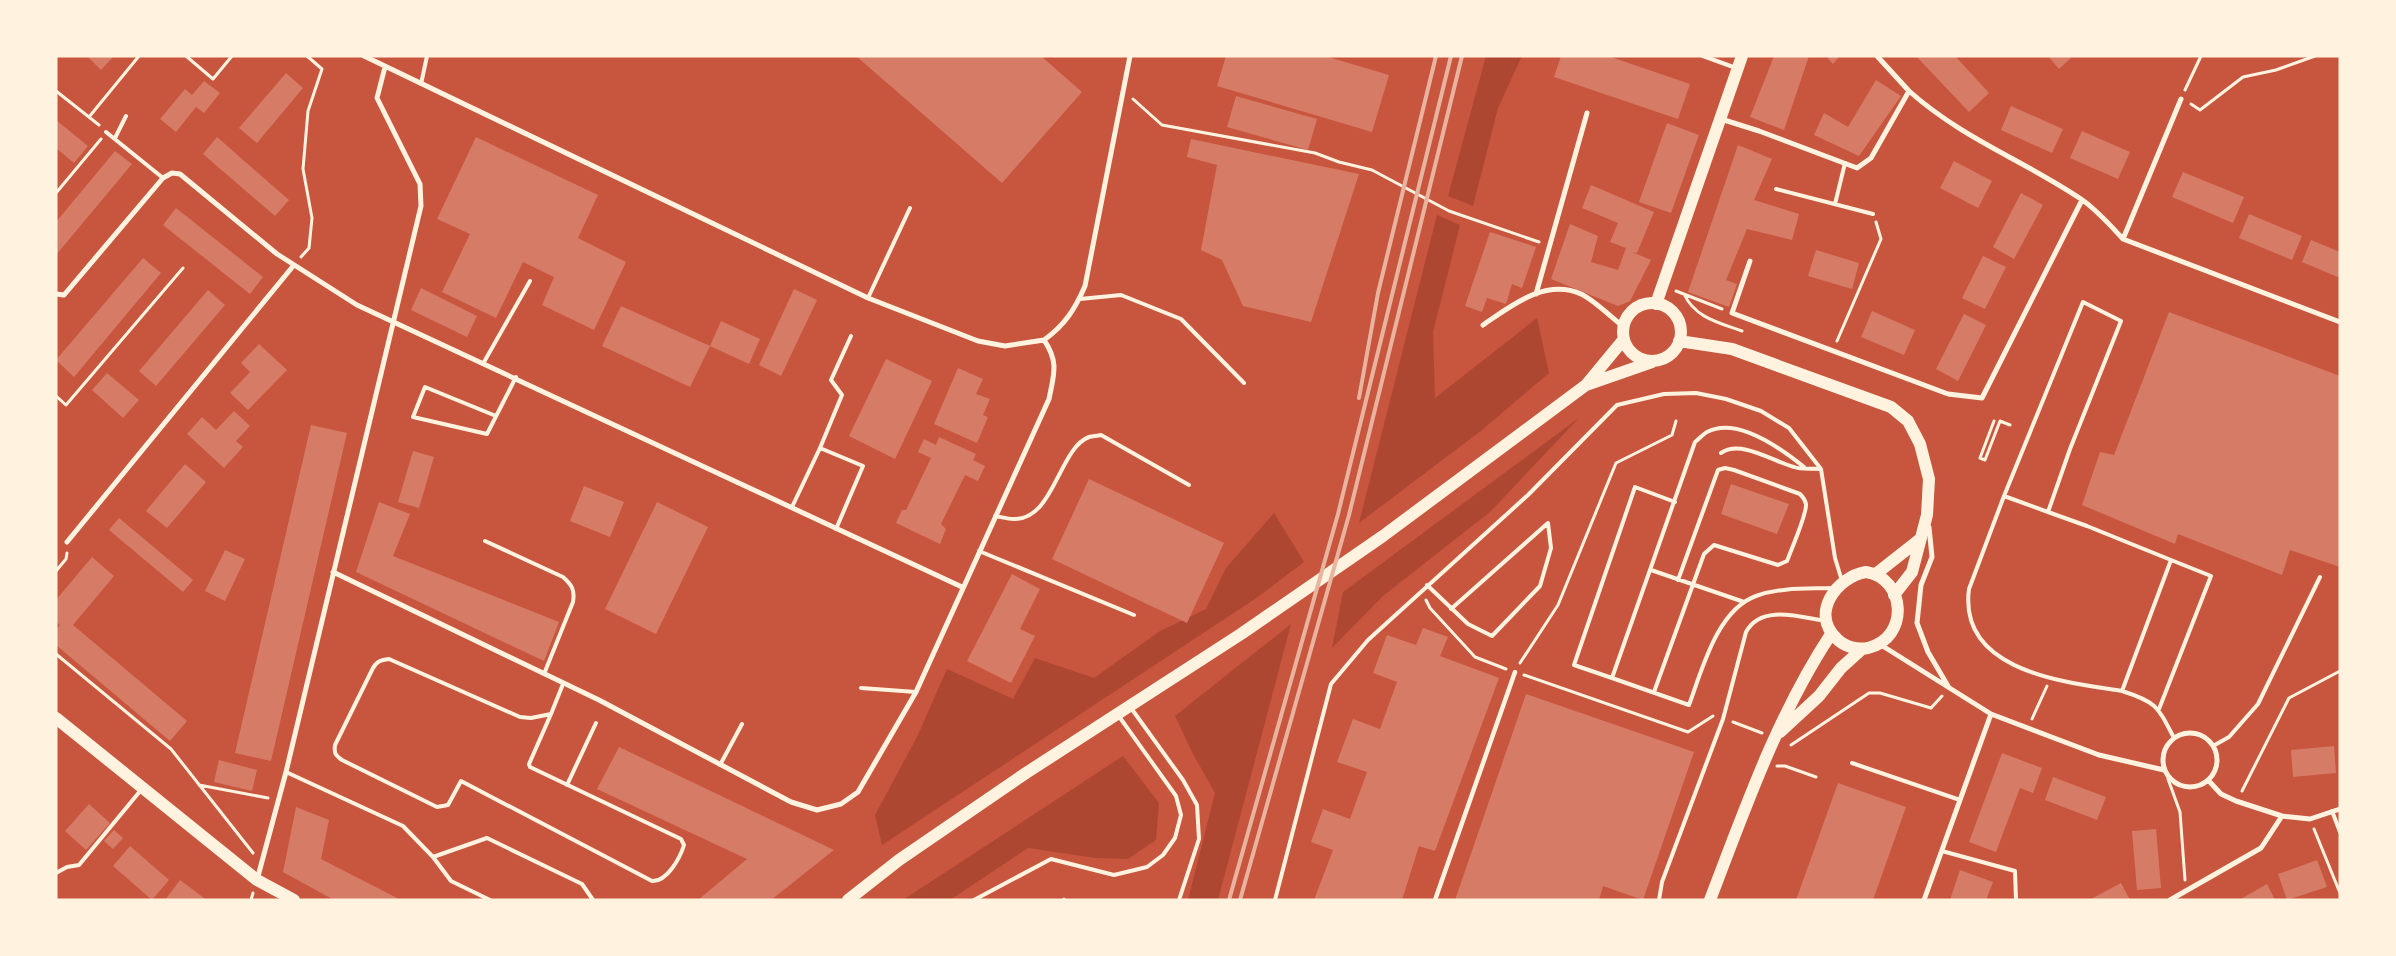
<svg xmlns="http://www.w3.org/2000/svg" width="2396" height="956" font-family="'Space Grotesk',sans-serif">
  <rect width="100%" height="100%" fill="#c8553d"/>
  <path fill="#ae4732" d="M 1486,56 L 1522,56 L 1498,108 L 1473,206 L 1448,196 Z
    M 1437,215 L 1460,225 L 1433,332 L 1435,398 L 1537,318 L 1549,373 L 1482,430 L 1359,523 Z
    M 1579,418 L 1490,512 L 1383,596 L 1332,648 L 1343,592 Z
    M 1274,513 L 1304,562 L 1258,597 L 882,845 L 875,815 L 917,737 L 947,669 L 1013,699 L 1035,658 L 1094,678 L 1160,631 L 1206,609 L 1226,568 Z
    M 1291,624 L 1218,900 L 1188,900 L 1215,793 L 1193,754 L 1175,716 Z
    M 1123,756 L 1159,803 L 1156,840 L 1128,859 L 1096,858 L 1028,848 L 950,900 L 903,900 Z"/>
  <path fill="#d67c66" d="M 87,56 L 114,56 L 101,70 Z
    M 856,56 L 1041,56 L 1082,92 L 1002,183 Z
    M 1226,56 L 1325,56 L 1389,75 L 1372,132 L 1217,86 Z
    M 1561,56 L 1608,56 L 1690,84 L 1678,119 L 1554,77 Z
    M 1774,56 L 1809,56 L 1784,130 L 1750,117 Z
    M 1826,56 L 1840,56 L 1833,64 Z
    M 1916,56 L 1955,56 L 1989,93 L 1969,112 Z
    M 2048,56 L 2073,56 L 2059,69 Z
    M 286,73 L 303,88 L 257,143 L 239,128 Z
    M 1876,80 L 1901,96 L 1859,156 L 1814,135 L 1824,113 L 1848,127 Z
    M 204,81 L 220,93 L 204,113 L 196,107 L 176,132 L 160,119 L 185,89 L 192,95 Z
    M 1236,96 L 1317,119 L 1308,150 L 1227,127 Z
    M 2011,106 L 2063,129 L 2052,153 L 2001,130 Z
    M 56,120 L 88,146 L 74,163 L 56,148 Z
    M 1667,123 L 1699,135 L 1671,213 L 1639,202 Z
    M 2082,131 L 2130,152 L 2118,179 L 2070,158 Z
    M 217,137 L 289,200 L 275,216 L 203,154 Z
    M 476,137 L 598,195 L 578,238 L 626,262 L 594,330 L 542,305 L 554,277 L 523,262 L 496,318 L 442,292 L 470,234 L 437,219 Z
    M 1191,139 L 1359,174 L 1311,322 L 1243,306 L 1222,260 L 1201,250 L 1217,165 L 1187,157 Z
    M 1738,145 L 1772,159 L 1754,200 L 1799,214 L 1792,240 L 1747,229 L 1726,280 L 1737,284 L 1729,307 L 1688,292 Z
    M 115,151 L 132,164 L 56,255 L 56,222 Z
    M 1954,161 L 1992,181 L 1978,208 L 1940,188 Z
    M 2183,172 L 2244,197 L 2233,223 L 2172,197 Z
    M 1591,185 L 1654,212 L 1637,253 L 1632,252 L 1651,260 L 1630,301 L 1618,306 L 1551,279 L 1570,224 L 1598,236 L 1591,262 L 1618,270 L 1626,248 L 1610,242 L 1618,223 L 1582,208 Z
    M 2021,193 L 2043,205 L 2014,259 L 1993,247 Z
    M 176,208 L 263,277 L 250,294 L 163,225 Z
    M 2249,214 L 2302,236 L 2292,260 L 2239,238 Z
    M 1490,232 L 1536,247 L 1522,288 L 1512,284 L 1506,304 L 1487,298 L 1482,312 L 1465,306 Z
    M 2311,240 L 2340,252 L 2340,278 L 2302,262 Z
    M 1816,250 L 1859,263 L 1852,289 L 1808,276 Z
    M 1983,256 L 2006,267 L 1985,309 L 1962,298 Z
    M 143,258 L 161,273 L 74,377 L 56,360 Z
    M 421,288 L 477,316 L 467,337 L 411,310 Z
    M 794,289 L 817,300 L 781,376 L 759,365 Z
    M 208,290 L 225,305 L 156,386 L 139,371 Z
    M 621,306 L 710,346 L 721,321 L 760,339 L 749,364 L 710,346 L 690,387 L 602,346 Z
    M 1872,311 L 1915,330 L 1904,355 L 1861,337 Z
    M 2169,312 L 2340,376 L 2340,567 L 2290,550 L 2282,575 L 2178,534 L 2175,544 L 2082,505 L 2100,452 L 2114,455 Z
    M 1964,314 L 1986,325 L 1958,381 L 1936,369 Z
    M 259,344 L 287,370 L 248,410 L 230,393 L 250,372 L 241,363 Z
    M 886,359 L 932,381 L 895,459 L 849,436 Z
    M 958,368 L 983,379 L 976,394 L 990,399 L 983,415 L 988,417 L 977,443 L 934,424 Z
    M 107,373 L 139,400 L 123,418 L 92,390 Z
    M 234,411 L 250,426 L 236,441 L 243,447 L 224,468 L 187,434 L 202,417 L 216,430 Z
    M 311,425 L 347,433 L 271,761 L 235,753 Z
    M 939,437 L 976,454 L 973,460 L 985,466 L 978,481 L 965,475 L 941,524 L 946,529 L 940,544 L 896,523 L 902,510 L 906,510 L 931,458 L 918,452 L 924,439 L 936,445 Z
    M 413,451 L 434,457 L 419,508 L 398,502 Z
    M 185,464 L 206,482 L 167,528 L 146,511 Z
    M 1089,479 L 1224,543 L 1187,623 L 1052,559 Z
    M 1731,484 L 1789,504 L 1777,534 L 1721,514 Z
    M 584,486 L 624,502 L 610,537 L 570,521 Z
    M 379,502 L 410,514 L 393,556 L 559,622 L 544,661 L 356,572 Z
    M 657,502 L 708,527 L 656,634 L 605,609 Z
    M 119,518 L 193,580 L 183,592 L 109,530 Z
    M 225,550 L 245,559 L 225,601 L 205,591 Z
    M 92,557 L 114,576 L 73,625 L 187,721 L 170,741 L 56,645 L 56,630 L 60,625 L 56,622 L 56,600 Z
    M 1012,574 L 1040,589 L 1020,629 L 1035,636 L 1011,683 L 967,661 Z
    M 1423,628 L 1448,637 L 1440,656 L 1499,678 L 1435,851 L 1419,846 L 1402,900 L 1314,900 L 1333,850 L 1311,842 L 1323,809 L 1350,819 L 1367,772 L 1337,762 L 1353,719 L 1380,729 L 1397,682 L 1373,673 L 1387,635 L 1416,645 Z
    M 1526,694 L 1694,752 L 1643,900 L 1603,886 L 1599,900 L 1455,900 Z
    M 2334,746 L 2336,773 L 2293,777 L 2291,750 Z
    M 619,747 L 834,850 L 771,900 L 698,900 L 747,859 L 597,789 Z
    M 2002,753 L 2042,768 L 2033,793 L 2020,788 L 1996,852 L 1969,842 Z
    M 219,760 L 257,770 L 252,791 L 214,782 Z
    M 2053,777 L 2106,797 L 2097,820 L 2045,800 Z
    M 1838,783 L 1906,807 L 1873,900 L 1796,900 Z
    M 89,804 L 110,823 L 86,850 L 65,831 Z
    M 296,807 L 329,820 L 321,859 L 401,900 L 334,900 L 283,872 Z
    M 2156,829 L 2161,888 L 2137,890 L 2132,831 Z
    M 114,830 L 123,838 L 113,849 L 104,841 Z
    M 130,846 L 169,880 L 152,900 L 113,866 Z
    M 2317,860 L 2327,887 L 2287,900 L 2278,874 Z
    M 1960,870 L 1993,882 L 1986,900 L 1950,900 Z
    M 180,880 L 204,898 L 203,900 L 165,900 Z
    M 2121,883 L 2130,900 L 2089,900 Z
    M 2267,884 L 2275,900 L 2239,900 Z"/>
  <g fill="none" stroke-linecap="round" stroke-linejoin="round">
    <path stroke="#fff3e0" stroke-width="3" d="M 186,56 L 213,79 L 232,56
      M 2185,90 L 2201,56
      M 56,91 L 99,125
      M 1133,99 L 1162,125 L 1315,153 L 1339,162 L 1372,170 L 1449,211 L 1539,242
      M 2191,104 L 2200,110 L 2243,77 L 2276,70 L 2315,56
      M 89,117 L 139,56
      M 56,193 L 101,139
      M 301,257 L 309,248 L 312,218 L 303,169 L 308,111 L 322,69 L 307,56
      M 1676,291 L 1722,309
      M 1684,294 C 1695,318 1720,323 1742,331
      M 1837,341 L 1881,239 L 1876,222
      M 56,396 L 66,405 L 183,268
      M 1994,421 L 1980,458 L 1985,460 L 2000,421 L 2010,425
      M 56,571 L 66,559 L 67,553
      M 1426,600 L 1430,608 L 1475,657 L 1506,669
      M 56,654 L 171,749 L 253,853
      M 1520,663 L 1558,605 L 1616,463 L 1672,435 L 1676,421
      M 1524,675 L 1688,732 L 1713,716
      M 2032,719 L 2047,686
      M 1733,722 L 1762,733
      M 1791,745 L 1869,693 L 1880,693 L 1931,708 L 1942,696
      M 1777,766 L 1785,766 L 1816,777
      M 2168,779 L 2180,812 L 2185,880
      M 199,785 L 268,798
      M 2242,791 L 2289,698 L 2340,671
      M 2314,829 L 2340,893
      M 251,900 L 253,893
      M 1063,900 L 1064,899"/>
    <path stroke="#fff3e0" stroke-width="4" d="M 1703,56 L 1736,68
      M 421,84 L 427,56
      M 106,132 L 163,178
      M 115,138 L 126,116
      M 1776,189 L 1873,214
      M 1835,204 L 1845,163
      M 868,298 L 910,208
      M 1080,299 L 1121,295 L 1181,319 L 1244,383
      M 484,362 L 530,281
      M 496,416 L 425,387 L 413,417 L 487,434 L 516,377
      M 820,448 L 863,466 L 836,529
      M 1721,453 C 1741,439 1774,462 1794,467 C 1802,470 1813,468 1821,469
      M 1804,467 C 1783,450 1737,416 1707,432 C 1703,434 1699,439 1695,442 L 1612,678 L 1689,705 C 1702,670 1717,610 1756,596 C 1781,587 1807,589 1833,588
      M 2004,496 L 2048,512
      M 792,507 L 820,448 L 842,395 L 831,380 L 851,336
      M 995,516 C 1001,517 1008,519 1014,519 C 1054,520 1059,448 1089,437 C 1093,436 1097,436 1101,435 L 1189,485
      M 485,541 L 563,577 C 572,585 575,590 573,602 L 544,674
      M 979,551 L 1134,615
      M 1651,570 L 1744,602
      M 1427,585 L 1468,624 L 1492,636 L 1540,586 L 1551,548 L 1548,523
      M 1451,609 L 1548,523
      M 1612,678 L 1574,665 L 1635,487 L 1675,502
      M 861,688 L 916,692
      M 2122,691 C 2063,682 1958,671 1969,589 L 2004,496 L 2083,302 L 2121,321 L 2070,449 L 2048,512 L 2087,526 L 2171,560 L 2122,691 C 2157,702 2158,707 2174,738
      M 1654,692 L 1704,554 L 1714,545 L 1778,565 L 1787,561 C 1791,550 1807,514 1806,504 C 1805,500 1803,497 1800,494 L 1734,470 L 1725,468 L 1718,470 L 1678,580
      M 1131,708 L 1183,780 L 1197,805 L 1199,839 L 1179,900
      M 2159,709 L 2211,576 L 2171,560
      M 551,714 L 529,764 L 530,767 L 681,839 L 684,845 C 680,858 667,882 652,881 L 461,781 L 448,805 L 437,807 L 342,760 C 335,755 334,753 335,745 L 373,668 C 377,661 381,660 389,659 L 520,717 L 531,718 L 551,714 L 563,684
      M 2213,746 L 2229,737 L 2258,704 L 2320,577
      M 1852,763 L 1960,800
      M 720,765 L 742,724
      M 286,772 L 403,826 L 433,857 L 487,838 L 582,884 L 593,900
      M 567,785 L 596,723
      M 2332,811 L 2340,832
      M 1942,851 L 2015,871 L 2016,900
      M 433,857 L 451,881 L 490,900
      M 56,873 L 67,867 L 79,865 L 141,790
      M 974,900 L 1051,859 L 1114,875 L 1147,867 L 1163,855 L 1175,838 L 1181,815 L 1176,796 L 1118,715
      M 1275,900 L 1331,684 L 1368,640 L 1528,495 L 1617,405 L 1664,394 L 1696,393 L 1726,399 L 1761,411 L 1789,428 L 1821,469 L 1835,558 L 1842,581
      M 1659,900 L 1662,882 L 1723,719 L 1746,632 C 1761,604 1800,617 1825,621"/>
    <path stroke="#fff3e0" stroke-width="4.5" d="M 1435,900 L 1515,672"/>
    <path stroke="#fff3e0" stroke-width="5" d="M 364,56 L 868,298 L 978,341 L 1005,346 L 1044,340
      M 1909,91 C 1963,139 2023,160 2081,199 C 2097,210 2110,225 2123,239 L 2340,322
      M 1721,119 L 1759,131 L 1857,168 L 1871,158 L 1909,91 L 1877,56
      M 2123,239 L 2181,99
      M 1750,261 L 1732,313 L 1948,394 L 1982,398 L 2082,200
      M 56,294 L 64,295 L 163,178 L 172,173 L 180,174 L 277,254 L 357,305 L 962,587
      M 1536,294 L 1587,113
      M 1483,325 C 1511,306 1545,278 1581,294 C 1594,300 1612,318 1624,327
      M 1929,527 L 1932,557 L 1921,585 L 1917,623 L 1928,652 L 1948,686
      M 67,542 L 294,265
      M 333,572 L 599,700 L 791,802 L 817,810 L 841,804 L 858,792 L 916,692 L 1049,399 C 1054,374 1059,362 1044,340 C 1065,325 1075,309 1085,286 L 1130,56
      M 1881,645 L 1991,714 L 2099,755 L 2164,770
      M2163 760a27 27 0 1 1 54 0a27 27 0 1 1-54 0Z
      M 2208,780 L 2221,794 L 2236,801 L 2282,816 L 2310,819 L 2340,809
      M 257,880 L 286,772 L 421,206 L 420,184 L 377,98 L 385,67
      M 1924,900 L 1991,714
      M 2170,900 L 2261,848 L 2282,816"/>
    <path stroke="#fff3e0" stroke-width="12" d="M1623 332a29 29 0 1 1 58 0a29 29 0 1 1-58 0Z
      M 1656,304 L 1742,56
      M 1679,341 L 1732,349 L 1891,407 L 1908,421 L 1920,444 L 1929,479 L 1927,515 L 1912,572 L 1894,595
      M 1586,385 L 1652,362
      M 1866,572 C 1906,578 1910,638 1868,648 C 1857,650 1845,647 1837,639 C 1810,614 1836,577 1866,572 Z
      M 1877,573 L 1919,540
      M 56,718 L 257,880 L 294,900
      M 1780,732 L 1819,696 L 1841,668 L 1862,649
      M 848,900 L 899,860 L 1026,773 L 1241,634 L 1383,536 L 1586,385 L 1624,339
      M 1710,900 C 1745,809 1777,716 1831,634"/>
    <path stroke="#e9b49f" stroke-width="4" d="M 1359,398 L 1378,293 L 1436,56
      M 1229,900 L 1338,514 L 1451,56
      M 1240,900 L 1349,515 L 1462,56"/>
  </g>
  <rect width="2396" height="956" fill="none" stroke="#fff3e0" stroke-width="115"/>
</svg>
